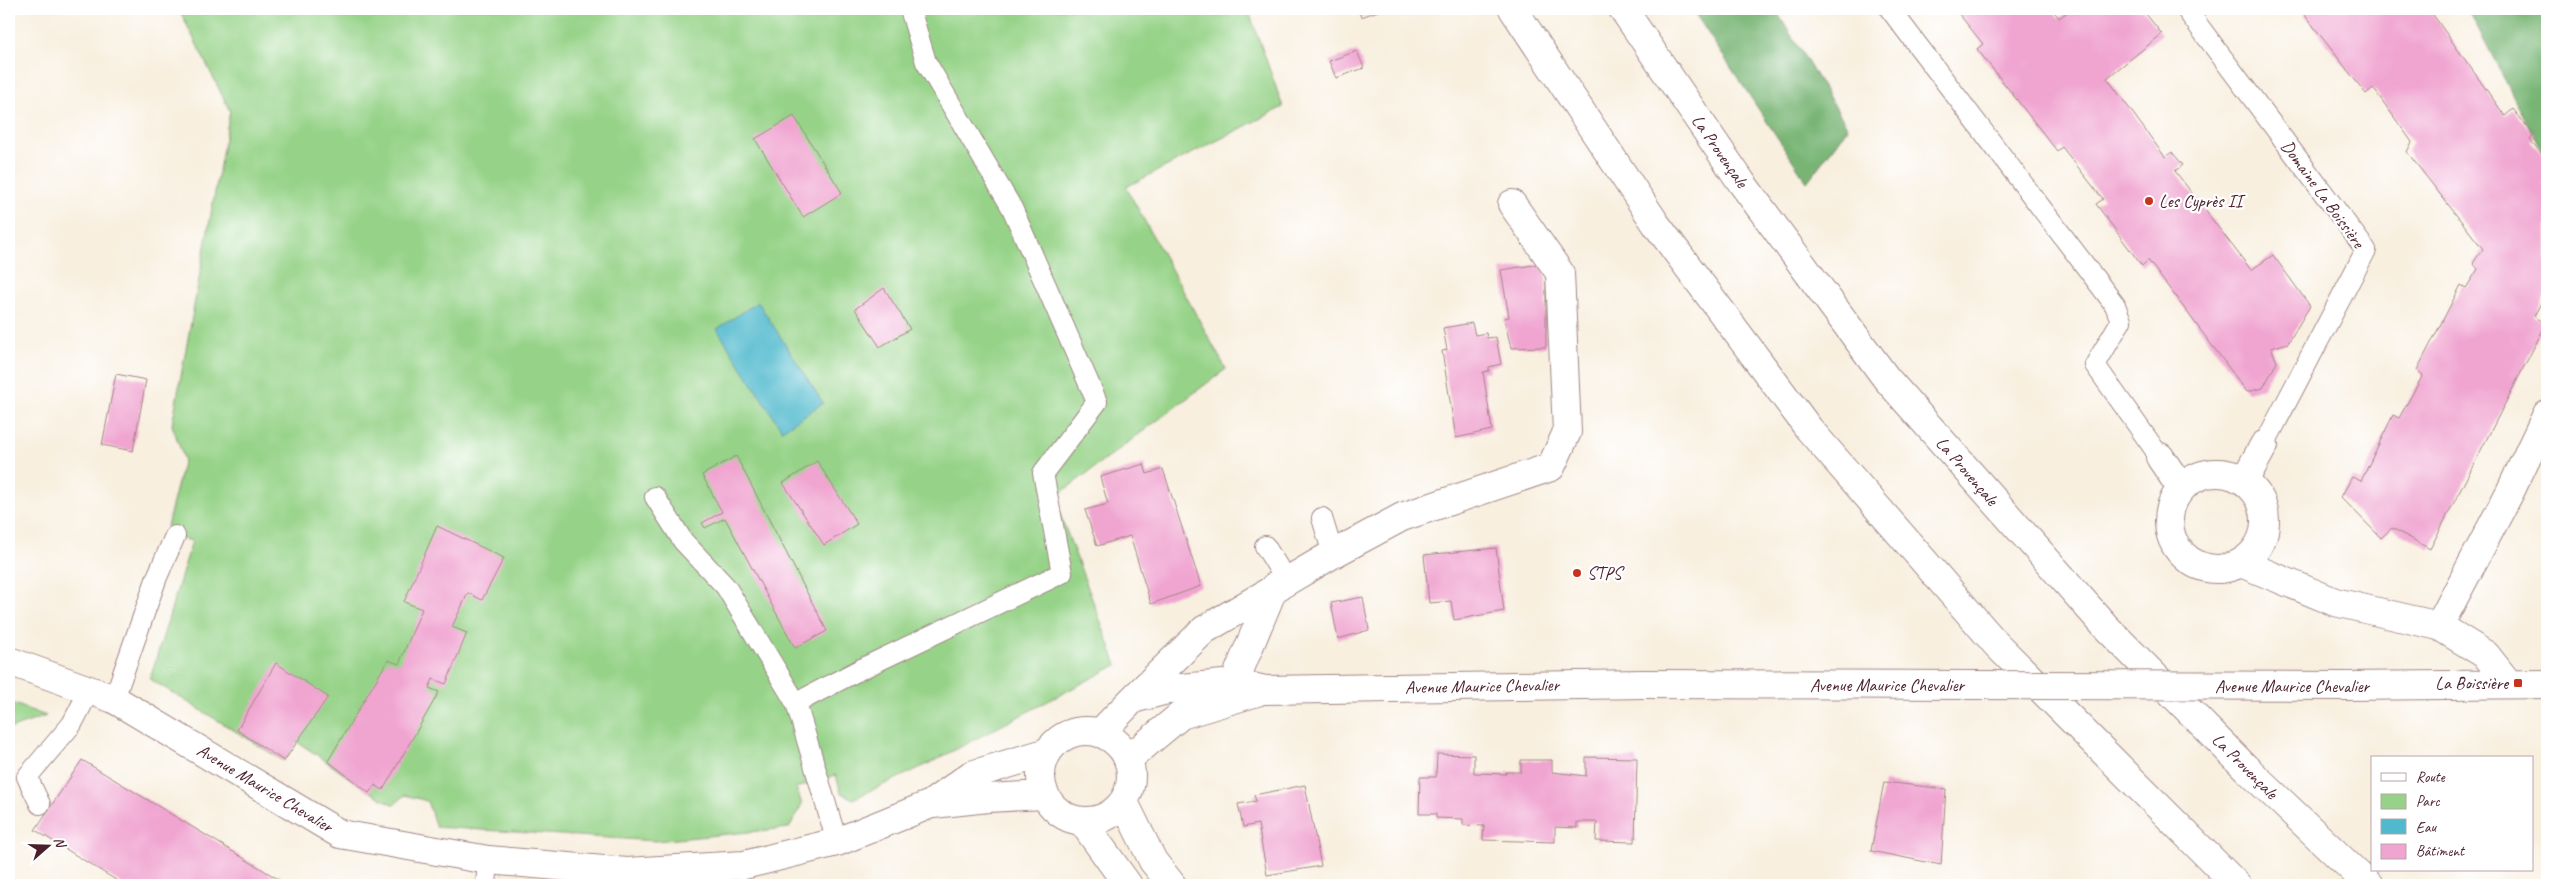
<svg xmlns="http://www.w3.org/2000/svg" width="2556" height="894" font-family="Caveat,sans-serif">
  <rect width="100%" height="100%" fill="#fff"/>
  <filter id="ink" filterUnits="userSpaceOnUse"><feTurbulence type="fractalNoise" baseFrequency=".02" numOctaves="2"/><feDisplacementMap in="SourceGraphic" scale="10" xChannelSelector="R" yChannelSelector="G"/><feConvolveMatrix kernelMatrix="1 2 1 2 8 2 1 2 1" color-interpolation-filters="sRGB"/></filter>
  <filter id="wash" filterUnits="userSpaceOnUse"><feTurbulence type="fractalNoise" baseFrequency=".0096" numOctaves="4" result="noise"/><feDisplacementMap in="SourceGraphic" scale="20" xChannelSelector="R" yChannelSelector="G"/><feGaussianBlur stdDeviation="1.12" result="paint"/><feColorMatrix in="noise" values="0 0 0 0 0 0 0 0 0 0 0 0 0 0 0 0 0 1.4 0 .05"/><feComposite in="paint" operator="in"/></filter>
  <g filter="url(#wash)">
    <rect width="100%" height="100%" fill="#f8efdf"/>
    <path fill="#96d388" stroke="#70795a" d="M 179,9 L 1248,9 L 1283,107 L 1126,187 L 1226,369 L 1054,498 L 1117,665 L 928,764 L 853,799 L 841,793 L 836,775 L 796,788 L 802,804 L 789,828 L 656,841 L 436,827 L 427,801 L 405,795 L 394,805 C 359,788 330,762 297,742 L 284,761 L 150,679 L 192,541 L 165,534 L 184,459 L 172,425 L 230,111 Z
      M 9,702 L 46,716 L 9,729 Z"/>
    <path fill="#78b574" stroke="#616a50" d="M 1692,9 L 1775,9 L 1848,128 L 1807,182 Z
      M 2468,9 L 2547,9 L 2547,161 Z"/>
    <path fill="#50b9cd" stroke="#4d6c7c" d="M 758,302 L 823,403 L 782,430 L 717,329 Z"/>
    <g id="blocks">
      <path fill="#f0a4d0" d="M 1358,9 L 1384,9 L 1361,17 Z
        M 1955,9 L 2052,9 L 2059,18 L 2072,9 L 2142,9 L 2162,34 L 2107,78 L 2165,157 L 2172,152 L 2183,165 L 2175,171 L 2251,270 L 2273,255 L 2310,306 L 2288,343 L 2271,348 L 2277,362 L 2263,388 L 2247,392 L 2148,260 L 2142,266 L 2096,204 L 2103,199 L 2062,147 L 2057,151 L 1977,49 L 1983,44 Z
        M 2300,9 L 2429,9 L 2505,116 L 2513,109 L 2534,135 L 2530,140 L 2547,160 L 2547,177 L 2542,183 L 2547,191 L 2547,292 L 2534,316 L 2546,324 L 2430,549 L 2392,528 L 2381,538 L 2341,497 L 2352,477 L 2361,481 L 2393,415 L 2399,418 L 2423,375 L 2417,370 L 2461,285 L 2466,288 L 2478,269 L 2473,263 L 2483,249 L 2407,152 L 2412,142 L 2373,88 L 2366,94 Z
        M 1357,51 L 1364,68 L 1336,78 L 1329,61 Z
        M 794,116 L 842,193 L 803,217 L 755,139 Z
        M 1540,264 L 1546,272 L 1546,347 L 1511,348 L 1504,318 L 1509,317 L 1501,270 Z
        M 884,288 L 910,329 L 880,347 L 855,309 Z
        M 1472,323 L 1475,335 L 1486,333 L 1487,338 L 1496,337 L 1501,364 L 1489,367 L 1489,371 L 1483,372 L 1492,430 L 1456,438 L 1442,351 L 1447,350 L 1443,328 Z
        M 116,374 L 146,380 L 133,451 L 102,445 Z
        M 736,456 L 827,631 L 795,648 L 725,518 L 705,528 L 702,523 L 722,512 L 702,475 Z
        M 817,461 L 857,524 L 824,545 L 783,483 Z
        M 1144,464 L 1147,474 L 1163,469 L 1201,586 L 1151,604 L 1130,536 L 1097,546 L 1085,510 L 1108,504 L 1100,477 Z
        M 437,526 L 504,558 L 482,600 L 468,593 L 452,627 L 467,633 L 446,684 L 433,679 L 429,688 L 439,692 L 383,790 L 375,785 L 369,793 L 328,761 L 388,660 L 399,664 L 422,609 L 404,602 Z
        M 1496,548 L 1504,611 L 1454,620 L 1451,601 L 1429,603 L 1424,555 Z
        M 1363,597 L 1369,630 L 1338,639 L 1331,603 Z
        M 276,663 L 328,697 L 284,761 L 237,730 Z
        M 1437,754 L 1474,755 L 1474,773 L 1506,774 L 1506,772 L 1521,772 L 1521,760 L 1552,760 L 1552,772 L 1586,776 L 1586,757 L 1637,758 L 1635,842 L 1596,841 L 1597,822 L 1577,822 L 1577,828 L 1555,827 L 1555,842 L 1483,840 L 1484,826 L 1463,825 L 1463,819 L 1436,818 L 1436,814 L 1419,814 L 1420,777 L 1436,777 Z
        M 82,760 L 288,885 L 124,885 L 35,830 Z
        M 1884,782 L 1946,789 L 1941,865 L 1871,851 Z
        M 1305,785 L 1321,866 L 1267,875 L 1258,824 L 1243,827 L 1238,804 L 1256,801 L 1254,795 Z"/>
    </g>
  </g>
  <g filter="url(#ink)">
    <use href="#blocks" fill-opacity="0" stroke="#a18785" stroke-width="1"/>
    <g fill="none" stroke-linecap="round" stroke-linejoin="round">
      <defs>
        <path id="lane" d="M 1890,9 L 2115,305 L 2121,321 L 2095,365 L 2160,457
          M 2186,9 L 2366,250 L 2264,445
          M 655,497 L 683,541 L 726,587 L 796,703 L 837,842
          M 1322,518 L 1333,554
          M 1265,546 L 1286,580
          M 114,699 L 157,577 L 175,536
          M 796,703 L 861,669 L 1062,573 L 1043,473 L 1097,402 L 1012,208 L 926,62 L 910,9
          M 40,804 L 27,777 L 72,724 L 89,691
          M 486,885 L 488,860"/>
        <path id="street" d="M 2160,457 L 2181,488
          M2169 521a48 48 0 1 1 96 0a48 48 0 1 1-96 0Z
          M 2244,481 L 2264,445
          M 2241,563 L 2335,602 L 2439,626 L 2486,655 L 2508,683
          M 2439,626 L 2510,492 L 2547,414
          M 1234,683 L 1274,587
          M 2345,686 L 2547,684
          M 1133,699 L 1204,630 L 1333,554 L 1402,517 L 1551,467 L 1567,432 L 1560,273 L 1512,204
          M 1100,733 L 1133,699 L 1171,689 L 1234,683 L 1265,690 L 1644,684
          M 1128,759 L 1181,715 L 1257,692"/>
        <path id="secondary" d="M 9,661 L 114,699 L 340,834 L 488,860 L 627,872 L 744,865 L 837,842 L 931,804 L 971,775 L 1048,752
          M1041 776a45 45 0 1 1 90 0a45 45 0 1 1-90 0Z
          M 1124,802 L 1153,861 L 1172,885
          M 933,804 L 988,798 L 1045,795
          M 1082,821 L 1128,885"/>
        <path id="highway" d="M 1513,9 L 1656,224 L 1809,429 L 1997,645 L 2237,885
          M 1623,9 L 1742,183 L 1886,378 L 2105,626 L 2246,768 L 2369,885"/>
      </defs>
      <use href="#lane" stroke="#a18785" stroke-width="22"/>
      <use href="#street" stroke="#a18785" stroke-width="30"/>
      <use href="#secondary" stroke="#a18785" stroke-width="30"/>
      <use href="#highway" stroke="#a18785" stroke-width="30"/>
      <use href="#lane" stroke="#fff" stroke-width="20"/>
      <use href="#street" stroke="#fff" stroke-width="28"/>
      <use href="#secondary" stroke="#fff" stroke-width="28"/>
      <use href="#highway" stroke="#fff" stroke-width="28"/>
      <defs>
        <path id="street-bridge" d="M 1644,684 L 2345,686"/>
      </defs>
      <use href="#street-bridge" stroke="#a18785" stroke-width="30" stroke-linecap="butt"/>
      <use href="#street-bridge" stroke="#fff" stroke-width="28"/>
    </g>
  </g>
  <g fill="#c8321e" stroke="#fff" stroke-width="2">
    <circle cx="2149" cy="201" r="5"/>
    <circle cx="1577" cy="573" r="5"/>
    <rect x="2513" y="678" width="10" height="10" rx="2.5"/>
  </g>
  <g text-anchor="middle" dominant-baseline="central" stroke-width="4.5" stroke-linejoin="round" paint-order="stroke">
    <g font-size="18" fill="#4a1f2b" stroke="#fff">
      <text transform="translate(1720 151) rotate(55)">La Provençale</text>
      <text transform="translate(2323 194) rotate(54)">Domaine La Boissière</text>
      <text transform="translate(1967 471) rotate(49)">La Provençale</text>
      <text x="1887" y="685">Avenue Maurice Chevalier</text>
      <text transform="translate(1482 686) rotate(-1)">Avenue Maurice Chevalier</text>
      <text x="2292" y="686">Avenue Maurice Chevalier</text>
      <text transform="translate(2245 766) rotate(45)">La Provençale</text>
      <text transform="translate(265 788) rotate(31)">Avenue Maurice Chevalier</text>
    </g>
    <g font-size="18" fill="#4a1f2b" stroke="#fff" text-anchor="start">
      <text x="2159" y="201">Les Cyprès II</text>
      <text x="1587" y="573">STPS</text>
      <text x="2508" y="683" text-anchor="end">La Boissière</text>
    </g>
  </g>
  <rect width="2556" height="894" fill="none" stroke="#fff" stroke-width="30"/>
  <rect x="2371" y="756" width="162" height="115" fill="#ffffff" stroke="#b7a5aa"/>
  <rect x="2381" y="773" width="25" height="8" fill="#ffffff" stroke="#b7a5aa"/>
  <text x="2416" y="782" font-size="15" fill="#4a1f2b">Route</text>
  <rect x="2381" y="794" width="25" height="15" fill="#96d388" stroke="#b7a5aa"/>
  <text x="2416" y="806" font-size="15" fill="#4a1f2b">Parc</text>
  <rect x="2381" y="819" width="25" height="15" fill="#50b9cd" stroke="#b7a5aa"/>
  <text x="2416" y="832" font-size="15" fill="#4a1f2b">Eau</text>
  <rect x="2381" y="844" width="25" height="15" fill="#f0a4d0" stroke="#b7a5aa"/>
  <text x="2416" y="856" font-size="15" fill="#4a1f2b">Bâtiment</text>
  <g transform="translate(48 846) rotate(70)" stroke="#ffffff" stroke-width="4" paint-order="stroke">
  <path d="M0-4L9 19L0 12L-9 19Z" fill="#4a1f2b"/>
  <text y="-8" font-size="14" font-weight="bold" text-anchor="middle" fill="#4a1f2b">N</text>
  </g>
</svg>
